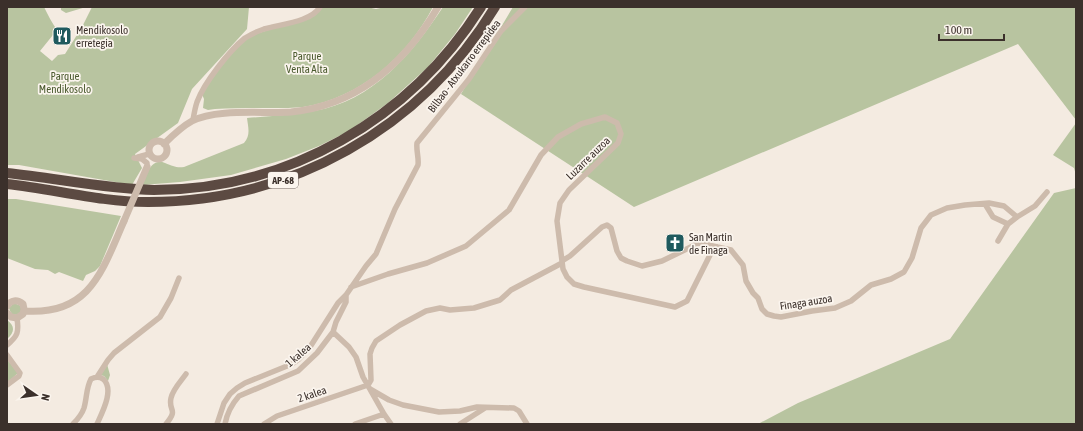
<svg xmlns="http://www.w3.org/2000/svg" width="1083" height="431" font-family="'Asap Condensed',sans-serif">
  <rect width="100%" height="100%" fill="#f4ebe1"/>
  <path fill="#b8c4a0" d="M 7,7 L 44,7 C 48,15 52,23 57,30 L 40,51 L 52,61 L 58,55 L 65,54 L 82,27 L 92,7 L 249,7 L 247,29 L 192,89 L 178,123 L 135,154 L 142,168 L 132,185 L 19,165 L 7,165 Z
    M 61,7 L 86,7 L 66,13 L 61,10 Z
    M 320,7 L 367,7 L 376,9 L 385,7 L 433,7 C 407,57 360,98 303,107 C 293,108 283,108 273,108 C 253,108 234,108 215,109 L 208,110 L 203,108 L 204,99 L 201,92 L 206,83 L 246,37 L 301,20 Z
    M 443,7 L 473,7 L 455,34 L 428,67 L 388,103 L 349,131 L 319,146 L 286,159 L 231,175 L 180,182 L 142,185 C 146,176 151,157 165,163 C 173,166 176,168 184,167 L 244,143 C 251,135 248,127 247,118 C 270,116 292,115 314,111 C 373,101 412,54 443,7 Z
    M 513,7 L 1076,7 L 1076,120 L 1018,44 L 634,207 L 461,94 Z
    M 1076,123 L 1076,175 L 1074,168 L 1053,155 Z
    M 1076,188 L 1076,424 L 758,424 L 798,403 L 950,339 L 1054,193 Z
    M 7,199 L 16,199 L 121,216 L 100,266 L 95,271 L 86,275 L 83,281 L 59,272 L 55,274 L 48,270 L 35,269 L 7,258 Z
    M 14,303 L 21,306 L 21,312 L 17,315 L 12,314 L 10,311 L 9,308 Z
    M 7,320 C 15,326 15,332 7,339 Z
    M 7,359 L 18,373 L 7,383 Z
    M 107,364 L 110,375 L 108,381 L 104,376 L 100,375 Z"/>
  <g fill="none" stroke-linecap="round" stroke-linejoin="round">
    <path stroke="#cdbbac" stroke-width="5.5" d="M 193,120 C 194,114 195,108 197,102 C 204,83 229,51 245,38 C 250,35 258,31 264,29 C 281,24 311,22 320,7
      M 138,157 L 149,154
      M 134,158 L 142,159 L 147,163 L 147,167
      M 985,204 L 993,217 L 1008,224
      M 998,241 L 1008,224 L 1017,217
      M 562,261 L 570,256 L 602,227 L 607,225 L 611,228 L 617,251 L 621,258 L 627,261 L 642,266 L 662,261 L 699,243 L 731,250 L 743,265 L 746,281 L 753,293 L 758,298 L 762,309 L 767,314 L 774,316 L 781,317 L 812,311 L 835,308 L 851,301 L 871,285 L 891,279 L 904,272 L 912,258 L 921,228 L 931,215 L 947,208 L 965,205 L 989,203 L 1004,206 L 1017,217 L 1035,206 L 1047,192
      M 351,287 L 388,274 L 427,263 L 466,246 L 509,210 L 541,155 L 558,137 L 581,124 L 605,117 L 617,123 L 621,134 L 618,143 L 569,190 L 560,203 L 557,221 L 563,269 L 567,277 L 574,284 L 584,287 L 675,307 L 687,301 L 711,253 L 717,247
      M 333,332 L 336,322 L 346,302 L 346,295
      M 7,345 C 18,336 19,332 17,318
      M 7,355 L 20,373 L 19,376 L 7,385
      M 97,377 L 108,360 L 114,353 L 160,317 L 171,298 L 179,278
      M 368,385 L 371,380 L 370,354 L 372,348 L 376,341 L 400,325 L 426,311 L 440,308 L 450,310 L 474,308 L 500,300 L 511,290 L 562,263
      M 370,389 L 389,400 L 403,405 L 439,412 L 460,411 L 477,407 L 514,408 L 519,411 L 527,424
      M 73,424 C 78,419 82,414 84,408 C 87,398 86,388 91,379 C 95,377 99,376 103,379 C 115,389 102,413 97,424
      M 166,424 C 179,408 168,412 171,398 C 173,389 181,381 186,374
      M 217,424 L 224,403 L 230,394 L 237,388 L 245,383 L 292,364 L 299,359 L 310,347 L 338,303 L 346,295 L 366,266 L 376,254 L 395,209 L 418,165 C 419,157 416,151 417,143 L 469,79 L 501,31 L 525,7
      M 225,424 C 227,413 232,404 239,396 L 298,371 L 317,353 L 333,332 L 349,347 L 356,357 L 363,377 L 384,414 L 391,424
      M 264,424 L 277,416 L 368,385
      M 355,424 L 384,414
      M 460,424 L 485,408"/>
    <path stroke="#cdbbac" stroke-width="7" d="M149 150a9 9 0 1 1 18 0a9 9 0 1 1-18 0Z
      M 164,144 C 173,135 181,127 192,121 C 217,108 263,114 291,112 C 359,105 405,63 438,7
      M 7,306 C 11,300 17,299 23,304 L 24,309 L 23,314 L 17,318 L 11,317 L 7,313
      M 24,311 C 90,316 102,271 124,221"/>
    <path stroke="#5c4a42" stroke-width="10" d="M 7,173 C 56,178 105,189 154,190 C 288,190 410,119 481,7
      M 7,184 C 54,189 100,202 148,202 C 291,202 421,129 495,7"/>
    <path stroke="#cdbbac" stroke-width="7" d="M 124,221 L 147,167"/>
  </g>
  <defs>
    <symbol id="restaurant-square" viewBox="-11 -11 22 22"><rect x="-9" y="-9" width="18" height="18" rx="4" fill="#1f5a5e" stroke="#fbf5ee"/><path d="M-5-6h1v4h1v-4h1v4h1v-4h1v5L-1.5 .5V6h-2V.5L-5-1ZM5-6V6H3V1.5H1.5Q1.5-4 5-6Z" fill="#fff"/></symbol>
    <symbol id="church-square" viewBox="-11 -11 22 22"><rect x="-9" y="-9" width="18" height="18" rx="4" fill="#1f5a5e" stroke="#fbf5ee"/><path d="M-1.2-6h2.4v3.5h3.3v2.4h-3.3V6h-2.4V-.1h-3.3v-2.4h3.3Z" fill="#fff"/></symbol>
  </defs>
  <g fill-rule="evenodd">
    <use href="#restaurant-square" x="51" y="25" width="22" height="22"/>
    <use href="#church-square" x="664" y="232" width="22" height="22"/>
  </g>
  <g text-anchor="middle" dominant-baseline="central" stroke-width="3.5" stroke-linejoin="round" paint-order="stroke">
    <rect fill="#fbf5ee" stroke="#756b66" stroke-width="1" x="268" y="172" width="30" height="16" rx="3"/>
    <g font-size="10" font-weight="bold" fill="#3b302b">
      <text x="283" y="180">AP-68</text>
    </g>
    <g font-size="11" fill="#3b302b" stroke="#fbf5ee" text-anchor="start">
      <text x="76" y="30">Mendikosolo<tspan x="76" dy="13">erretegia</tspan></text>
      <text x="689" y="237">San Martín<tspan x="689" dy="13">de Finaga</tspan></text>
    </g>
    <g font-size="11" fill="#4a5a2e" stroke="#fbf5ee">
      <text x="307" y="56">Parque<tspan x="307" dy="13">Venta Alta</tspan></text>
      <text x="65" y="76">Parque<tspan x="65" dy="13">Mendikosolo</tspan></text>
    </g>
    <g font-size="11" fill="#3b302b" stroke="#fbf5ee">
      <text transform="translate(464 66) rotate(-53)">Bilbao - Atxukarro errepidea</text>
      <text transform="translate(588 158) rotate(-44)">Luzarre auzoa</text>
      <text transform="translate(806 302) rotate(-9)">Finaga auzoa</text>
      <text transform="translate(298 355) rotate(-41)">1 kalea</text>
      <text transform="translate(312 394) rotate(-19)">2 kalea</text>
    </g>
  </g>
  <rect width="1083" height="431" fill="none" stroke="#3b302b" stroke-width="16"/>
  <g transform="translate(36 395) rotate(103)" stroke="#fbf5ee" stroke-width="3" paint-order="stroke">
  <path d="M0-3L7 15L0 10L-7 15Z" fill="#3b302b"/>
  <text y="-6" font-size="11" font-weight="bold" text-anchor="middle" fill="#3b302b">N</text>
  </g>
  <path d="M939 34v6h65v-6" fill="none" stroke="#3b302b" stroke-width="2"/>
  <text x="945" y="34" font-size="12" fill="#3b302b" stroke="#fbf5ee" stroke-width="3" paint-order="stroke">100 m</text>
</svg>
